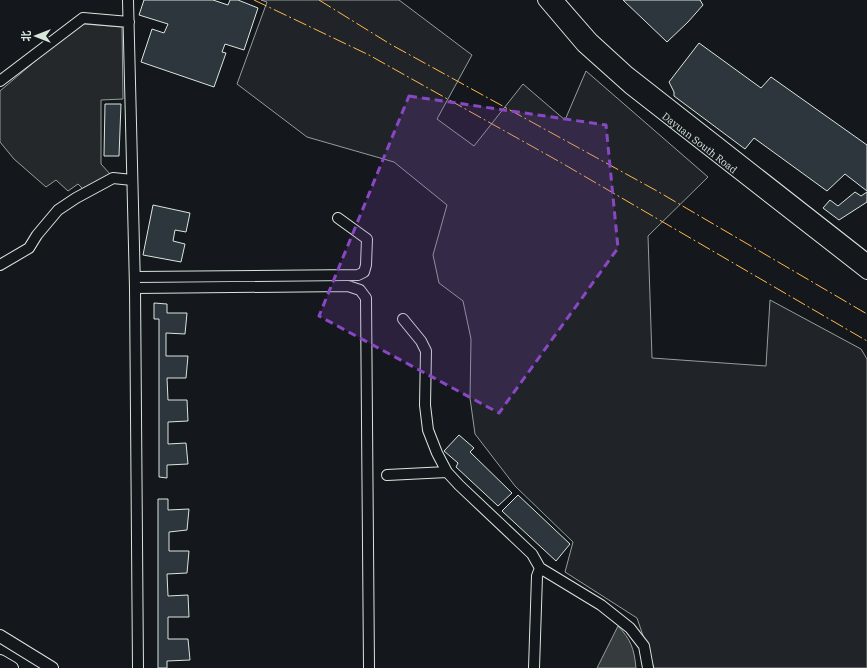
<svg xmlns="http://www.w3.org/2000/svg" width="867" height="668" font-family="'IBM Plex Serif','Noto Sans SC',serif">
  <rect width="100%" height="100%" fill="#14181c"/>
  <path fill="#202428" stroke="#939e99" d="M 261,0 L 399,0 L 472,55 L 437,119 L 474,146 L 523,84 L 565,120 L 586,71 L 708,177 L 648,236 L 652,358 L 766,366 L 770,300 L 861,349 L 867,359 L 867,668 L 654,668 L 637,618 L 565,572 L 573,542 L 515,486 L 475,434 L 470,398 L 471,339 L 463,301 L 439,283 L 433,255 L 447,205 L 394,162 L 307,137 L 237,84 L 267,2 Z"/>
  <path fill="#24282b" stroke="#939e99" d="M 84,24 L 122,27 L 123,99 L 101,100 L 101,164 L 110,174 L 84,190 L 78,184 L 68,191 L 56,180 L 46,187 L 14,159 L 0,142 L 0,91 L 67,34 Z"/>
  <path fill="#363b3e" stroke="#939e99" d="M 618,626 C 631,640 634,648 636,668 L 597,668 Z"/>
  <path fill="#2c363c" stroke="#d8e6dc" d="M 144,0 L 213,0 L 228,5 L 230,0 L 238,0 L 258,8 L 244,50 L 225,44 L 222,52 L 226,53 L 214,87 L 141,62 L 152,29 L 164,33 L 168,24 L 139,15 Z
    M 623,0 L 700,0 L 703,5 L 688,22 L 667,42 Z
    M 699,43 L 761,88 L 771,77 L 867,145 L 867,191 L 845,174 L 827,191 L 754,138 L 745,149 L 674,96 L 674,92 L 669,82 Z
    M 105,104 L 121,104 L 119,156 L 104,156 Z
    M 855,192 L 861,196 L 867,192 L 867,202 L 839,220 L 823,208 L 830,200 L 838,206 Z
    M 153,205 L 190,213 L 186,232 L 175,230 L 173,241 L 185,244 L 181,262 L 143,255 Z
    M 154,303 L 167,304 L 167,313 L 187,313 L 185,334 L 166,333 L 166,356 L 188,356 L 186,378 L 167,378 L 168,400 L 187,400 L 188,421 L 168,422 L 168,444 L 186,443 L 188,464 L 167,465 L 167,478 L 159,477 L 159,319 L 154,319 Z
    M 459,435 L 474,448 L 470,452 L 512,493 L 498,506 L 456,467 L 458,463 L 444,451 Z
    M 518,495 L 570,544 L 556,561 L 502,511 Z
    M 158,499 L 168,499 L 168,510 L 189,509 L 187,530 L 169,532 L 169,551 L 189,551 L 187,573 L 167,574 L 168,596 L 188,595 L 189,617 L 168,617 L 168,639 L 188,639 L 190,660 L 167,661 L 167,668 L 158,668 Z"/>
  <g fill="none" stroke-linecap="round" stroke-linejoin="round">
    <defs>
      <path id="minor" d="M 128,0 L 135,288 L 138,668
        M 0,81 L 83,18 L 129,22
        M 0,265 L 29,248 L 37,235 L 58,210 L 76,198 L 113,178 L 132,180
        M 135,277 L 358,275 L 364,272 L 366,265 L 367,239 L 338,218
        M 135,288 L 348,286 L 360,290 L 366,298 L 369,668
        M 403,319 L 421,341 L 426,351 L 425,405 L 428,430 L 437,453 L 447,472 L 459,485 L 532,554 L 540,568 L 601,605 L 630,628 L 644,646 L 648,668
        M 387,475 L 447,472
        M 534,668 L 537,576 L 540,568"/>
      <g id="major">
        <path id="s1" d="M 544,0 L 583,46 L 630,88 L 867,273"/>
        <path d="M 557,0 L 592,40 L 627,72 L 867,260"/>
        <path d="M 0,636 L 52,668"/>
        <path d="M 0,661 L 12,668"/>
      </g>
    </defs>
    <use href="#minor" stroke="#d8e6dc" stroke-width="12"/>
    <use href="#major" stroke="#d8e6dc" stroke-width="14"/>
    <use href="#minor" stroke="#14181c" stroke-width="10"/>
    <use href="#major" stroke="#14181c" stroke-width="12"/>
    <path stroke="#ffb74d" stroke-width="1" stroke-dasharray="14 3 2 3" stroke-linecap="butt" d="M 254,0 L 369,55 L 560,162 L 867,341
      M 319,0 L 390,44 L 657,191 L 867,314"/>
  </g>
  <path fill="#8948c3" fill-opacity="0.2" stroke="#8948c3" stroke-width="3" stroke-dasharray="8 5" stroke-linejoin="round" d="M 409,96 L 606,125 L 618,248 L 499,413 L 319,316 Z"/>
  <g text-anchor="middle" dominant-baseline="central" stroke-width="3" stroke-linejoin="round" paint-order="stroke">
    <g font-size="10" fill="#d8e6dc" stroke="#14181c">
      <text stroke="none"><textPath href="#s1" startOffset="212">Dayuan South Road</textPath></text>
    </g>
  </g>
  <g transform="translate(36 36) rotate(270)" stroke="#14181c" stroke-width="3" paint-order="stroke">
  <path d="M0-3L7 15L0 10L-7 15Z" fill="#d8e6dc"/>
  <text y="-6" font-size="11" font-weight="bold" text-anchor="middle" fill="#d8e6dc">北</text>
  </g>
</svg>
